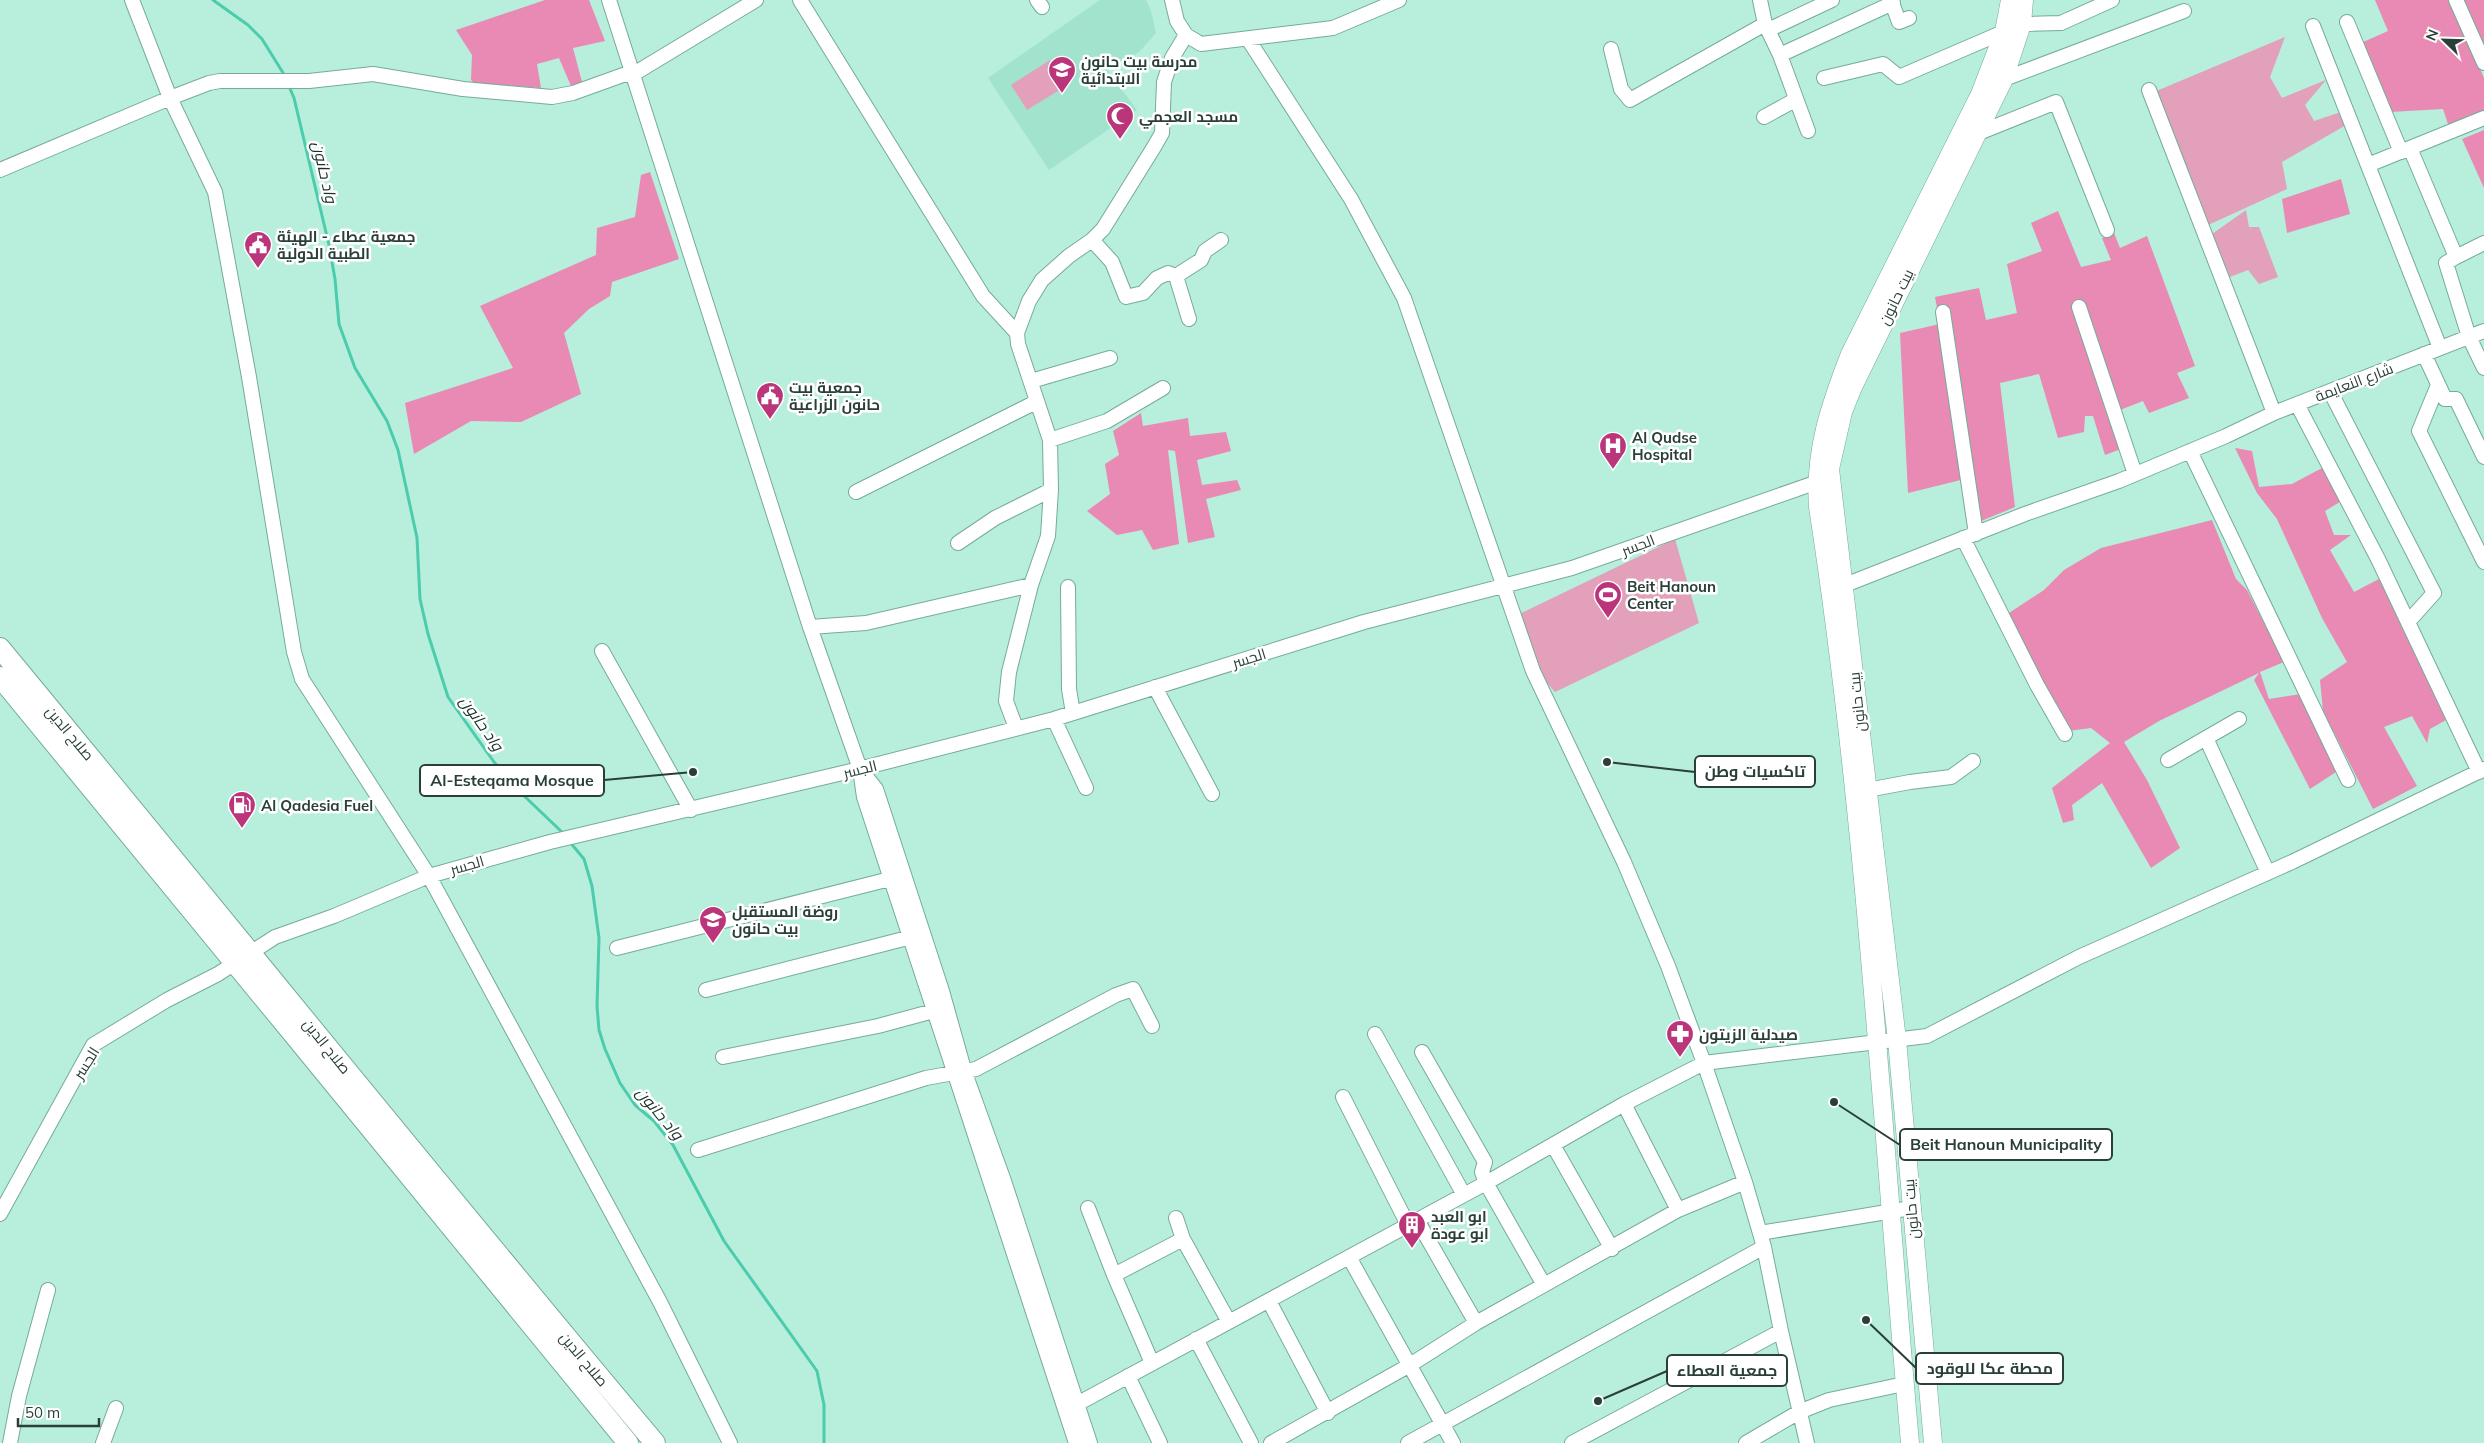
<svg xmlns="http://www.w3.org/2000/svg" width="2484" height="1443" font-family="Mulish,Cairo,sans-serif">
  <rect width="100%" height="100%" fill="#b7eedc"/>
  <path fill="#a2e3ce" d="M 1100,0 L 1146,0 L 1151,11 L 1156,33 L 1139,52 L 1108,71 L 1137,110 L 1049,170 L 988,78 Z"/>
  <path fill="#e2a0bb" d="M 2285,37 L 2270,77 L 2282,98 L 2326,80 L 2305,105 L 2314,121 L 2341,112 L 2346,125 L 2282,162 L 2287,189 L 2206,226 L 2154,92 Z
    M 1050,60 L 1066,86 L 1027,110 L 1011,85 Z
    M 2246,210 L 2249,227 L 2259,227 L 2278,277 L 2259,284 L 2248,270 L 2230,277 L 2212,234 Z
    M 1675,539 L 1699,623 L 1555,692 L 1541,676 L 1517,615 Z"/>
  <path fill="#e88ab3" d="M 545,0 L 589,0 L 605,41 L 573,48 L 582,82 L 571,86 L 559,58 L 537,64 L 541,88 L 474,83 L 471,80 L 472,55 L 456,30 Z
    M 2375,0 L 2449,0 L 2484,78 L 2484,113 L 2449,127 L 2443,109 L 2390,112 L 2361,43 L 2388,31 Z
    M 2462,0 L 2484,0 L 2484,48 Z
    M 2484,130 L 2484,188 L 2462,139 Z
    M 650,172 L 679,259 L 612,282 L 610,296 L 589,309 L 564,333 L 581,394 L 521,422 L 471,421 L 414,454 L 405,403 L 513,368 L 480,306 L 596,255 L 597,228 L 635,217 L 641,175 Z
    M 2341,179 L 2350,214 L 2287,233 L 2282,199 Z
    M 2058,211 L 2081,267 L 2111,260 L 2102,238 L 2114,233 L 2120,248 L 2147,236 L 2195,366 L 2177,373 L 2189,398 L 2149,413 L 2143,401 L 2120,410 L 2129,446 L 2105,455 L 2093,416 L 2085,416 L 2084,432 L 2058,438 L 2039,374 L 2000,383 L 2015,507 L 1981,521 L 1973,477 L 1908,493 L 1900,333 L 1940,324 L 1935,297 L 1979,288 L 1986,320 L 2017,313 L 2007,264 L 2042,251 L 2031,223 Z
    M 1141,413 L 1143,426 L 1188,418 L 1190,436 L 1226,432 L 1231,451 L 1197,460 L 1202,485 L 1237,480 L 1241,490 L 1206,499 L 1215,537 L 1188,543 L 1175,451 L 1168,450 L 1179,544 L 1153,550 L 1142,530 L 1117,535 L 1087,511 L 1110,494 L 1105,464 L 1119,455 L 1113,431 Z
    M 2235,448 L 2252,451 L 2259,487 L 2292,484 L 2324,467 L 2343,500 L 2325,511 L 2334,535 L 2351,535 L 2330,550 L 2354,592 L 2379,579 L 2446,720 L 2430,729 L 2427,743 L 2412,716 L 2384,727 L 2417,786 L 2373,809 L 2323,711 L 2320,680 L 2347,662 L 2322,618 L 2277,519 L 2257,493 Z
    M 2212,520 L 2236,579 L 2247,590 L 2284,662 L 2260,672 L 2269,699 L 2301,694 L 2336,772 L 2310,789 L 2254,680 L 2259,673 L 2159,721 L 2124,742 L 2147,780 L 2180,848 L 2151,868 L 2102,783 L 2072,805 L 2074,820 L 2063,823 L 2052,788 L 2110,743 L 2091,728 L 2068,731 L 2009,613 L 2044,590 L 2064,570 L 2101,548 Z"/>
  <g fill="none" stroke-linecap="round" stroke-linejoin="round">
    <path stroke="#4bccac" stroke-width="3" d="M 213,0 L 248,25 L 262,39 L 285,76
      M 288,84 L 294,98 L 329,245 L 335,279 L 339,324 L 355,368 L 387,421 L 398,450 L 417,538 L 420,599 L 428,634 L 448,697 L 494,762 L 519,791 L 564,834
      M 569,841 L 584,859 L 592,886 L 599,938 L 597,1006 L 599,1030 L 605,1049 L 620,1083 L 635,1105 L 654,1121 L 673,1145 L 724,1241 L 817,1371 L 824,1405 L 824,1443"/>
    <defs>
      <path id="minor" d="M 132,0 L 170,98 L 215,192 L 249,377 L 294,652 L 302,679 L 429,876 L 660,1302 L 730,1443
        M 609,0 L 810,627 L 860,769 L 864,797 L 1076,1443
        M 800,0 L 983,296 L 1017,333
        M 1037,0 L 1042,7
        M 1760,0 L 1765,24 L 1780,55 L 1808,131
        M 1891,0 L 1899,22 L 1909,18
        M 2456,0 L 2484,63
        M 2347,22 L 2401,152
        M 2313,26 L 2440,348
        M 1768,30 L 1832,0
        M 1186,35 L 1201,44 L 1333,28 L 1399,0
        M 1248,39 L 1351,199 L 1404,298 L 1533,671 L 1624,862 L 1668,966 L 1704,1063 L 1745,1182 L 1764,1247 L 1781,1331 L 1807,1443
        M 1611,49 L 1621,89 L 1630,100 L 1765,24
        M 1780,55 L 1893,3
        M 1824,78 L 1883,64 L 1899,77 L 2022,24 L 2061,23 L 2112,0
        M 2004,79 L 2184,11
        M 2149,90 L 2274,413
        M 1764,117 L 1795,100
        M 1976,134 L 2056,102 L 2107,230
        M 2410,148 L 2456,257 L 2446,263 L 2469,337 L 2484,368
        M 2368,165 L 2484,118
        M 0,170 L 170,98 L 209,83 L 220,81 L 309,81 L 373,74 L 463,89 L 552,97 L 573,93 L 623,75 L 632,75 L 756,0
        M 1092,240 L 1112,262 L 1126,297 L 1143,293 L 1157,278 L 1168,273 L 1176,276 L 1189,319
        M 2456,257 L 2484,243
        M 1176,276 L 1201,260 L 1205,251 L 1221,240
        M 2079,307 L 2135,474
        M 1943,312 L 1976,534
        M 2424,354 L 2445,399 L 2456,399 L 2484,457
        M 1031,381 L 1110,358
        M 2438,385 L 2419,431 L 2484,562
        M 2330,391 L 2434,593 L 2408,622
        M 2297,404 L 2378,559 L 2479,772
        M 1050,440 L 1107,421 L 1163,388
        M 2190,451 L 2348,780
        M 856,492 L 1036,402
        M 1963,538 L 2037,685 L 2065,734
        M 958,543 L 995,518 L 1051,490 L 1050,440 L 1018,344 L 1017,333 L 1029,301 L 1042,280 L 1069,256 L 1092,240 L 1103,229 L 1154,147 L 1162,133 L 1164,82 L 1172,58 L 1186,35 L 1177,21 L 1172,0
        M 1845,585 L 2025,514 L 2119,481 L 2226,436 L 2274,413 L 2484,331
        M 1068,587 L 1069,689 L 1073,713
        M 810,627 L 866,623 L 1031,585
        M 602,651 L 691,810
        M 1155,687 L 1212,794
        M 1054,719 L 1086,788
        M 1016,728 L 1006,701 L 1009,672 L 1031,585 L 1048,536 L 1051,490
        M 2206,738 L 2239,719
        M 2168,760 L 2206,738 L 2268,873
        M 861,770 L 876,789 L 942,991 L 965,1073 L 1004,1181 L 1090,1443
        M 1867,790 L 1910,782 L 1951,777 L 1973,761
        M 617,948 L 886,880 L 893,882 L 900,881
        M 706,990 L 919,935
        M 1375,1034 L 1464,1195
        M 1422,1052 L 1485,1162 L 1482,1172 L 1486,1183 L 1544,1285
        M 723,1057 L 878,1026 L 941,1009
        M 1343,1097 L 1408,1225
        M 1624,1104 L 1678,1210
        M 1553,1145 L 1612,1249
        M 698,1150 L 926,1078 L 976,1069 L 1116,995 L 1133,989 L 1152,1026
        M 1088,1208 L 1114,1275 L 1152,1363
        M 0,1214 L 93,1045 L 167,1000 L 218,974 L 275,937 L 334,916 L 429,876 L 550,842 L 851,771 L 1054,719 L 1364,622 L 1572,568 L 1826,479
        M 1176,1218 L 1183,1239
        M 1417,1220 L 1476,1323
        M 1760,1233 L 1911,1208
        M 1349,1257 L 1453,1443
        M 1114,1275 L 1183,1239 L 1229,1322
        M 1269,1301 L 1328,1413
        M 1196,1339 L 1251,1443
        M 1128,1376 L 1160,1443
        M 1077,1404 L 1486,1183 L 1624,1104 L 1704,1063 L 1927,1036 L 2079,957 L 2292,862 L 2484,769
        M 10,1443 L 19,1396 L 48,1290
        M 103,1443 L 116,1408
        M 1271,1443 L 1410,1365 L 1476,1323 L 1678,1210 L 1745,1182
        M 1408,1443 L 1764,1247
        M 1572,1443 L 1781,1331
        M 1746,1443 L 1799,1412 L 1829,1400 L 1904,1384"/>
      <path id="major" d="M 1910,1443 C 1882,1131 1866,817 1818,507 C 1814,452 1830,405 1850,354 L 1980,94 L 2004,32 L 2010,0
        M 1933,1443 L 1897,1040 L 1830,469 L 1843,412 L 1853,387 L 2004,79 L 2022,24 L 2024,0"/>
      <path id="highway" d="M 0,648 C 219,913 434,1180 655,1443
        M 0,677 C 209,933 420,1186 628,1443"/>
    </defs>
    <use href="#minor" stroke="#76ab9a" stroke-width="16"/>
    <use href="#major" stroke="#76ab9a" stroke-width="19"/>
    <use href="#highway" stroke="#76ab9a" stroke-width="22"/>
    <use href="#minor" stroke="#fff" stroke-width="14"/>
    <use href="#major" stroke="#fff" stroke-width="18"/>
    <use href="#highway" stroke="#fff" stroke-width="20"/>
  </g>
  <defs>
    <symbol id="school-pin" viewBox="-11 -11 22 30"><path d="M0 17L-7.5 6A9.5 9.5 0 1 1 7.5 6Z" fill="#ba357a" stroke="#fff"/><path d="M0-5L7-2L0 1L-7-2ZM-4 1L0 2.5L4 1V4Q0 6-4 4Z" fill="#fff"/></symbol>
    <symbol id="mosque-pin" viewBox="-11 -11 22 30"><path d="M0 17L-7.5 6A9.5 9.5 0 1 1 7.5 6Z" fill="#ba357a" stroke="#fff"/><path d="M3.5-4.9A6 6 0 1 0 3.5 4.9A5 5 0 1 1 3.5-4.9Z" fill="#fff"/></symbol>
    <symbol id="civic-pin" viewBox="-11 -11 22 30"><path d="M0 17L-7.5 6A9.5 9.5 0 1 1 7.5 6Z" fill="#ba357a" stroke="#fff"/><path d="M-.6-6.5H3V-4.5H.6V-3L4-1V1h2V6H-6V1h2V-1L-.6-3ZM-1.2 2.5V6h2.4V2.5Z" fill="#fff"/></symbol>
    <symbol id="hospital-pin" viewBox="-11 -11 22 30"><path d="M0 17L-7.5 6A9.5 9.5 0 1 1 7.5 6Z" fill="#ba357a" stroke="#fff"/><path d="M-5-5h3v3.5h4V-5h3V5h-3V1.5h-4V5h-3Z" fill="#fff"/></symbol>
    <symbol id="stadium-pin" viewBox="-11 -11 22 30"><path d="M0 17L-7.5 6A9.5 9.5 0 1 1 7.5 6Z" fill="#ba357a" stroke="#fff"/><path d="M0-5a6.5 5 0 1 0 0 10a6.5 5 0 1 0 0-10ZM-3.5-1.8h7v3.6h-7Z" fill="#fff"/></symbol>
    <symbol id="fuel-pin" viewBox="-11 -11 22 30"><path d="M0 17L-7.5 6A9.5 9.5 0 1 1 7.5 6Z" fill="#ba357a" stroke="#fff"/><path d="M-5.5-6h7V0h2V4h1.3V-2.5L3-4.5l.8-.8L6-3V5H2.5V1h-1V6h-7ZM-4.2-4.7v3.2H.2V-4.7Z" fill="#fff"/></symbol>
    <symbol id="pharmacy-pin" viewBox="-11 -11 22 30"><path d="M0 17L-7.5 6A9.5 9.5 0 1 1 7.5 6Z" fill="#ba357a" stroke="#fff"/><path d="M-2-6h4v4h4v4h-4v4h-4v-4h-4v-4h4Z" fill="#fff"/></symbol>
    <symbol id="building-pin" viewBox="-11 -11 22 30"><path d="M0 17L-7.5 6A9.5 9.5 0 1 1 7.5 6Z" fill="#ba357a" stroke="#fff"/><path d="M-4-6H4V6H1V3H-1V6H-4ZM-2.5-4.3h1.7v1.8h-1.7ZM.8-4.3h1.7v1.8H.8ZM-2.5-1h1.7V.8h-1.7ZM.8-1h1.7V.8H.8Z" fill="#fff"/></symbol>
  </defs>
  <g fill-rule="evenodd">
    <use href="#school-pin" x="1046" y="54" width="32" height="43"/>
    <use href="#mosque-pin" x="1104" y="100" width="32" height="43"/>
    <use href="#civic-pin" x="242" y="229" width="32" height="43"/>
    <use href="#civic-pin" x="754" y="380" width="32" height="43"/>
    <use href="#hospital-pin" x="1597" y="430" width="32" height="43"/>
    <use href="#stadium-pin" x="1592" y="579" width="32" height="43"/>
    <use href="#fuel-pin" x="226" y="789" width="32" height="43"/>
    <use href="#school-pin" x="697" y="904" width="32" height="43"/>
    <use href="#pharmacy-pin" x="1664" y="1018" width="32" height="43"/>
    <use href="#building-pin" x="1396" y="1209" width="32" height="43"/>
  </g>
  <g text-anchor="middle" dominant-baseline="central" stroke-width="5" stroke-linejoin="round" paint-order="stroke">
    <g font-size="15" font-weight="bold" fill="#293f38" stroke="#fff" text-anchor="start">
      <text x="1081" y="61">مدرسة بيت حانون<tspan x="1081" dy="17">الابتدائية</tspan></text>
      <text x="1139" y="116">مسجد العجمي</text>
      <text x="277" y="236">جمعية عطاء - الهيئة<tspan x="277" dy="17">الطبية الدولية</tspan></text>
      <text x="789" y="387">جمعية بيت<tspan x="789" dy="17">حانون الزراعية</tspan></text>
      <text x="1632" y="437">Al Qudse<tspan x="1632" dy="17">Hospital</tspan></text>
      <text x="1627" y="586">Beit Hanoun<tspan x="1627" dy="17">Center</tspan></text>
      <text x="261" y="805">Al Qadesia Fuel</text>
      <text x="732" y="911">روضة المستقبل<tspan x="732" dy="17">بيت حانون</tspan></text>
      <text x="1699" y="1034">صيدلية الزيتون</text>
      <text x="1431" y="1216">ابو العبد<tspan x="1431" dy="17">ابو عودة</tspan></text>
    </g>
    <g font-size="15" fill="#293f38" stroke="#fff">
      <text transform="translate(1896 297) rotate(-64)">بيت حانون</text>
      <text transform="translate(2354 382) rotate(-21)">شارع النعايمة</text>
      <text transform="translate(1638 545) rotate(-21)">الجسر</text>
      <text transform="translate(1249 658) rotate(-17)">الجسر</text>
      <text transform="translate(1857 702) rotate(-96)">بيت حانون</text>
      <text transform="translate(70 733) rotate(50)">صلاح الدين</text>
      <text transform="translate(860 769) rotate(-14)">الجسر</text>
      <text transform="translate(467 865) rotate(-16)">الجسر</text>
      <text transform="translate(327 1046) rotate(51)">صلاح الدين</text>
      <text transform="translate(86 1063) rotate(-58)">الجسر</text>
      <text transform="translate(1911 1209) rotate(-95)">بيت حانون</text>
      <text transform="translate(584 1359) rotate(50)">صلاح الدين</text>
    </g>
    <g font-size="16" font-style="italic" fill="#1a3029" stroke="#fff">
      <text transform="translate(325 172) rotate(77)">واد حانون</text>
      <text transform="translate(482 723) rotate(55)">واد حانون</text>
      <text transform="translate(660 1113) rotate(50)">واد حانون</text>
    </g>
  </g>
  <path fill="none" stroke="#293f38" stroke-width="2" d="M1607 762L1695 772M693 772L604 780M1834 1102L1900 1145M1866 1320L1916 1368M1598 1401L1667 1371"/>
  <g fill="#293f38" stroke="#fff" stroke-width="2">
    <circle cx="1607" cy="762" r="5"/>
    <circle cx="693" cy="772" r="5"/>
    <circle cx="1834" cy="1102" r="5"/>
    <circle cx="1866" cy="1320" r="5"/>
    <circle cx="1598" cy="1401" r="5"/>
  </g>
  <g fill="#fff" stroke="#293f38" stroke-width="2">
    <rect x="1695" y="756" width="120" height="31" rx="5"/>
    <rect x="420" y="765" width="184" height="31" rx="5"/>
    <rect x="1900" y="1129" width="212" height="31" rx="5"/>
    <rect x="1916" y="1353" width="147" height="31" rx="5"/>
    <rect x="1667" y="1355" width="120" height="31" rx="5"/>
  </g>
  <g font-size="16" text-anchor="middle" font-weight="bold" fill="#293f38">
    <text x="1755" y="777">تاكسيات وطن</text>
    <text x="512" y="786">Al-Esteqama Mosque</text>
    <text x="2006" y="1150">Beit Hanoun Municipality</text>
    <text x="1990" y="1374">محطة عكا للوقود</text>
    <text x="1727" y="1376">جمعية العطاء</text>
  </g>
  <g transform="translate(2444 40) rotate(293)" stroke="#ffffff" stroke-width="4" paint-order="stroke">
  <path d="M0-4L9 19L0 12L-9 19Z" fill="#293f38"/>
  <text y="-8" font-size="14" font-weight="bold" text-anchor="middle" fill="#293f38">N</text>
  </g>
  <path d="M18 1418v8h81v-8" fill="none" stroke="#293f38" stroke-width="2.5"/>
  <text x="25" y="1418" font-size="15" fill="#293f38" stroke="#ffffff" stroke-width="4" paint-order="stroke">50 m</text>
</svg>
